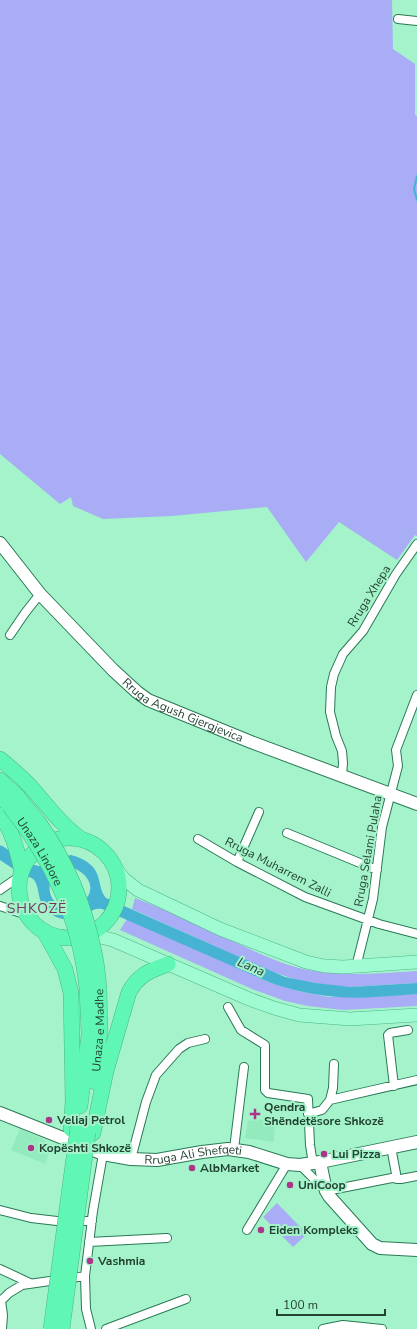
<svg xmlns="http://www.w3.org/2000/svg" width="417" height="1329" font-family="'Nunito Sans',sans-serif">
  <rect width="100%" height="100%" fill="#a4f3ca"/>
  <path fill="#92eabd" d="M 254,1119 L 275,1122 L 274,1142 L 245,1138 L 248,1121 Z
    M 20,1129 L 41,1138 L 52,1146 L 45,1164 L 11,1150 Z"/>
  <path fill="#a8adf6" d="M 0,0 L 392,0 L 393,49 L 415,64 L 415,115 L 417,116 L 417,536 L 415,535 L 397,560 L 339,522 L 306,562 L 267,507 L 172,516 L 103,519 L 73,506 L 71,497 L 60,504 L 0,454 Z
    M 135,898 C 169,911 202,927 235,942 C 258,953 282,965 308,970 C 344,977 380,973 417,971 L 417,983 L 351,987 L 335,986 L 300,981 L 270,971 L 132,909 Z
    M 127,919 L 271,983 L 298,991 L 329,997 L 371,997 L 417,994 L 417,1006 L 343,1010 L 308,1006 L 285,1001 L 252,989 L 120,930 Z
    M 277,1203 L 307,1234 L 293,1247 L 263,1217 Z"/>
  <path fill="#46b3d3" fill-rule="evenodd" d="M 71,855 C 85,859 96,865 99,880 C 101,887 101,892 106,898 L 285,977 L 315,983 L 351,987 L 417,983 L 417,994 C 388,996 357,1000 328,996 C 308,994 289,989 271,983 L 102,909 C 94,908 92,911 86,915 C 73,922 57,921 46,910 C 35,898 42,884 29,875 L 34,865 C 48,870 57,857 71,855 ZM 69,867 C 85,870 99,887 84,901 C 80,906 69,906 63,907 C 52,902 48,894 50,882 Z"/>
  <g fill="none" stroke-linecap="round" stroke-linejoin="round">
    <path stroke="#46b3d3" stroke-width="2" d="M 417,176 L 414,189 L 417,200"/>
    <path stroke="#46b3d3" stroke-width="13" d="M 0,852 L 19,865 L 45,877"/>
    <defs>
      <path id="street" d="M 398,19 L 417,21
        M 10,635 L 25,613 L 40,594
        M 342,776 L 343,763 L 342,751 L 336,736 L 330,712 L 331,687 L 334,674 L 343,654 L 363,631 L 396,574 L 417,544
        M 287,833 L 377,870
        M 198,839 L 237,862 L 305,897 L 379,924 L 417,934
        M 237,862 L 259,812
        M 0,890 L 20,876
        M 0,906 L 27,915
        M 356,967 L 373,899 L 382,827 L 398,766 L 396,750 L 417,695
        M 228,1007 L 241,1030 L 265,1045 L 265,1090 L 268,1093 L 308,1099 L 310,1145 L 313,1164
        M 394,1086 L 388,1035 L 390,1033 L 408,1030
        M 330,1100 L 333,1088 L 334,1064
        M 308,1114 L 322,1110 L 330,1100 L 417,1080
        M 391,1147 L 397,1179
        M 234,1149 L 244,1067
        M 131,1159 L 146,1102 L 156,1075 L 179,1049 L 188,1043 L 205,1039
        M 300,1165 L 326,1191 L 392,1178 L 401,1179 L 417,1176
        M 0,1210 L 31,1218 L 57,1221 L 92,1221
        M 247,1230 L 287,1164
        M 89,1242 L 167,1238
        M 0,1269 L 30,1283
        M 0,1300 L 1,1301 L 3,1315 L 2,1329
        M 0,1302 L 9,1293 L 22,1285 L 85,1276
        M 91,1329 L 86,1309 L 85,1276 L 93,1211 L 103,1154
        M 106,1329 L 186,1299
        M 323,1329 L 343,1325 L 382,1329"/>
      <g id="secondary">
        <path id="s1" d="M 0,543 L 40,594 L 113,670 L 137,692 L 148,700 L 251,742 L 417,804"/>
        <path id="s2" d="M 0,1113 L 103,1154 L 131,1159 L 157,1160 L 202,1152 L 228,1149 L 249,1152 L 287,1164 L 300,1165 L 320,1162 L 417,1142"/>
        <path d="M 320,1162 L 326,1191 L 329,1196 L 372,1244 L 380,1248 L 417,1250"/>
      </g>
      <path id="primary" d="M 117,870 L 124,879 L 138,890 L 220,929 L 306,962 L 324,966 L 343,967 L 417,962
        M 81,936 L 96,936 L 113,940 L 249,999 L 274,1008 L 299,1015 L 350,1019 L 417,1015"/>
      <g id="highway">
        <path d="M 0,759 C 10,767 20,776 30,786 C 47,805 61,825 81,839"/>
        <path d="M 0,780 L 18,797"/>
        <path d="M 0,795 L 9,805"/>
        <path d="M 0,815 C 13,831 17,851 22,871"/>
        <circle cx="69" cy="888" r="50"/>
        <path d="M 44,931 L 65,969 L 71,993 L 73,1101 L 71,1129"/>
        <path id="s3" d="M 95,1082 L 100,1030 L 99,989"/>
        <path d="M 80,1106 L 89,1035 L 87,988"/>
        <path d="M 93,1133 L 106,1071 L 129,992 C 139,974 150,971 168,964"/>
      </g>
    </defs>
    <use href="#street" stroke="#297956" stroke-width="10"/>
    <use href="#secondary" stroke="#297956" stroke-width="14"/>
    <use href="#primary" stroke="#4ab786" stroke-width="14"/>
    <use href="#highway" stroke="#4ab786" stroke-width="16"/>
    <use href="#street" stroke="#fff" stroke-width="8"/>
    <use href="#secondary" stroke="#fff" stroke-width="12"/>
    <use href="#primary" stroke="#a0fad2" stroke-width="13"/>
    <use href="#highway" stroke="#60f6b4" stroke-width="15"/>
    <defs>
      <g id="highway-bridge">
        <path d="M 18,797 C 25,806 32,814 39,823 C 66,861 85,907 94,952 C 97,964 98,977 99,989"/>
        <path id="s4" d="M 9,805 C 53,861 79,917 87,988"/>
        <path d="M 51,1329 L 78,1127"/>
        <path d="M 62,1329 L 88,1132"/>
      </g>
    </defs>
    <use href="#highway-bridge" stroke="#4ab786" stroke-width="16" stroke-linecap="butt"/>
    <use href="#highway-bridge" stroke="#60f6b4" stroke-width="15"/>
  </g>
  <g fill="#ac348b" stroke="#a4f3ca" stroke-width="1.5">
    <path d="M253 1108h4v4h4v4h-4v4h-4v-4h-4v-4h4z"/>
    <circle cx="49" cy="1120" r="4"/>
    <circle cx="31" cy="1148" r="4"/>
    <circle cx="324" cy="1154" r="4"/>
    <circle cx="192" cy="1168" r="4"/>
    <circle cx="290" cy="1185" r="4"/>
    <circle cx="261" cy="1230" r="4"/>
    <circle cx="90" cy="1261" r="4"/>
  </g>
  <g text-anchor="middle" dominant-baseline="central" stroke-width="4" stroke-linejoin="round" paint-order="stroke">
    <g font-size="12" fill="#224232" stroke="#a4f3ca">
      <text transform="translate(369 596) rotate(-58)">Rruga Xhepa</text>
      <text stroke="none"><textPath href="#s1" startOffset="252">Rruga Agush Gjergjevica</textPath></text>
      <text transform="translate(368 851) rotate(-80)">Rruga Selami Pulaha</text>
      <text stroke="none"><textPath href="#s4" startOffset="56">Unaza Lindore</textPath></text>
      <text transform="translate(278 867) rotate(27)">Rruga Muharrem Zalli</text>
      <text stroke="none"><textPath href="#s3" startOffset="52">Unaza e Madhe</textPath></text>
      <text stroke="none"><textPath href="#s2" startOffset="202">Rruga Ali Shefqeti</textPath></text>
    </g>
    <g font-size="12" font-weight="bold" fill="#224232" stroke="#a4f3ca" text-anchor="start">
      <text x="264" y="1107">Qendra<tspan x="264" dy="14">Shëndetësore Shkozë</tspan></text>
      <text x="57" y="1120">Veliaj Petrol</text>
      <text x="39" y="1148">Kopështi Shkozë</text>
      <text x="332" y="1154">Lui Pizza</text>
      <text x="200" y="1168">AlbMarket</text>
      <text x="298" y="1185">UniCoop</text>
      <text x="269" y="1230">Eiden Kompleks</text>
      <text x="98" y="1261">Vashmia</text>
    </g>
    <g font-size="13" font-style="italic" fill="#263e46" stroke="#a4f3ca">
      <text transform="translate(251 967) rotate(24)">Lana</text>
    </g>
    <g font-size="14" letter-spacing="1" fill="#71355e" stroke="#a4f3ca">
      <text x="37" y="908">SHKOZË</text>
    </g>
  </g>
  <path d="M277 1309v6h108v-6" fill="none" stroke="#224232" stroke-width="2"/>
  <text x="283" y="1309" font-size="12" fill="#224232" stroke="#a4f3ca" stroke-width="3" paint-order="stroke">100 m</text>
</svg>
